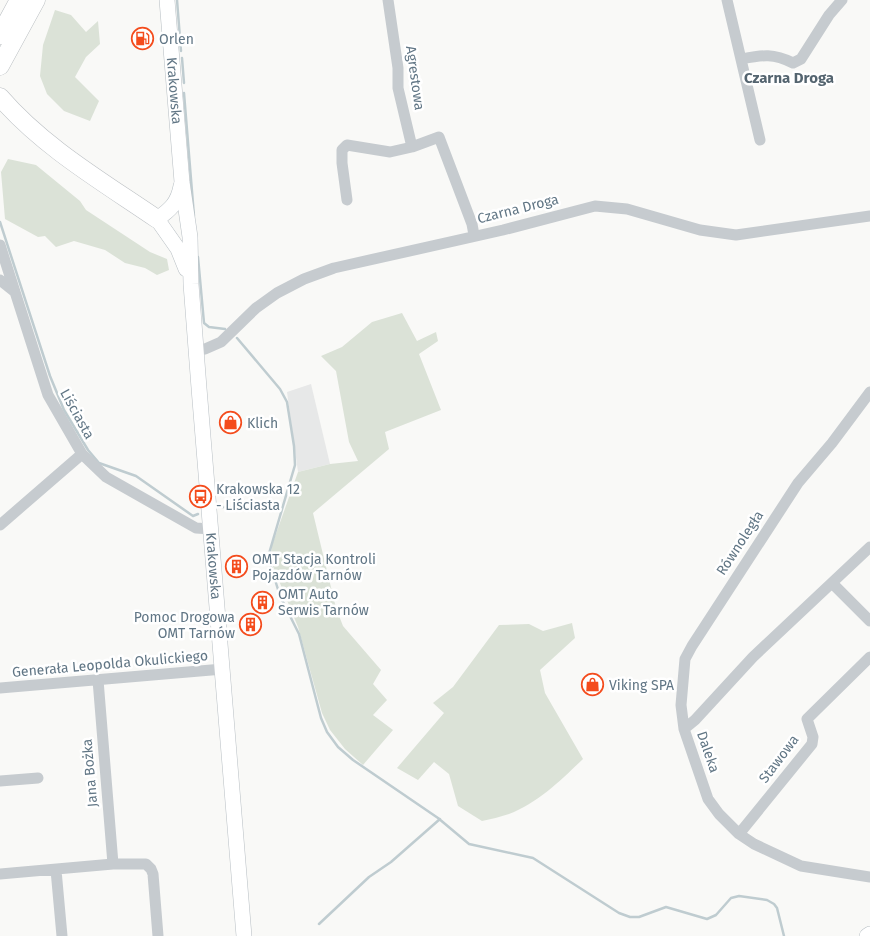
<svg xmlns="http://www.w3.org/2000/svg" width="870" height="936" font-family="'Fira Sans',sans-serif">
  <rect width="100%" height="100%" fill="#f9f9f7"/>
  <path fill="#e7e8e8" d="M 311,384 L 330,464 L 298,472 L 287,392 Z"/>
  <path fill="#dbe2d7" d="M 55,10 L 71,15 L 86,32 L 98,21 L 100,44 L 86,57 L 75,77 L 99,101 L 90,121 L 64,111 L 47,94 L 40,76 L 43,45 Z
    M 8,159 L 36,165 L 80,201 L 86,210 L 150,252 L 167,259 L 169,270 L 157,275 L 145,268 L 125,263 L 105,250 L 74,241 L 56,247 L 45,236 L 38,237 L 5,219 L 1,172 Z
    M 402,313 L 417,341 L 436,332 L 438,341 L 419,354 L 441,410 L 385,432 L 389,449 L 313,513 L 336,608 L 343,626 L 381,670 L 373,684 L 387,700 L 373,715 L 393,730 L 363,765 L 345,749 L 330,730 L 322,713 L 298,627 L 270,559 L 272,545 L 298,472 L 330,464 L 358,461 L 349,442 L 336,371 L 321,356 L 342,347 L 372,322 Z
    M 572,623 L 575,638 L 540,670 L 545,693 L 583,759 C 561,780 538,803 509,814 C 500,817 491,819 482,821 L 458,806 L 449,774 L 434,762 L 418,780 L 397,768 L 444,713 L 433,703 L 453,687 L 499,625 L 529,624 L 543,631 Z"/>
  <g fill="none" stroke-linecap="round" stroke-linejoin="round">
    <path stroke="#bfccd0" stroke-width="2.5" d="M 177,0 L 181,51
      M 182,58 L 184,83
      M 184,93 L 194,216
      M 0,222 L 50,376 L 64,410 L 88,450 L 99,463 L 136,476 L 193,516 L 198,514
      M 198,257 L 204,323 L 209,327 L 225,329
      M 237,338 L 280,389 L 287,402 L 294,446 L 295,465 L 268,557 L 280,596 L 299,634 L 321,718 L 327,732 L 338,747 L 353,760 L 438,818 L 469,844 L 533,858 L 619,913 L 630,917 L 639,917 L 666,907 L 707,919 L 716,915 L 731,898 L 739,896 L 767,900 L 774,904 L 777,908 L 784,936
      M 218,507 L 282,508
      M 319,924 L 369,877 L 391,862 L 440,819"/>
    <defs>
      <g id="secondary">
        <path id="s1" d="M 167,0 L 182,182 L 190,237 L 191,284 L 199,388 L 244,936"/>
        <path d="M 157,219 L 178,249 L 186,269"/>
        <path d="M 157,219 C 170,210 178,203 181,186"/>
        <path d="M 867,936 L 870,934"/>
      </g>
      <path id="primary" d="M 0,35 L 19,0
        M 0,66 L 36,0
        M 0,97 C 43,147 103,182 157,219"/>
    </defs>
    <use href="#secondary" stroke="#b8bfc4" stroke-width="16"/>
    <use href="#primary" stroke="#bcc0c4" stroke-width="19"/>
    <path stroke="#c6cbcf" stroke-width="11" d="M 388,0 L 398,68 L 398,88 L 412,147 L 439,137 L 472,224 L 474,235
      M 727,0 L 760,140
      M 741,59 C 763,55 773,53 793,63 L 801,59 L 829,15 L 842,0
      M 347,200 L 342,163 L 342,150 L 347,145 L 390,152 L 412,147
      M 0,245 L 48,395 L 82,454 L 106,477 L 196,528 L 211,529
      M 0,280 L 15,292
      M 196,350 L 205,349 L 221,342 L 256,308 L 277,293 L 304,279 L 334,268 L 503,230 L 595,206 L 627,209 L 700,230 L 736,235 L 870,216
      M 0,525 L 82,454
      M 870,547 L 753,657 L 695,720 L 684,729 L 708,799 L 719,814 L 739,834 L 754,844 L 801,866 L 870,877
      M 832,583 L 870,621
      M 98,680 L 113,864
      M 0,688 L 223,669
      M 684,729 L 681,705 L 685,659 L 692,646 L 798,483 L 832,443 L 870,392
      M 0,781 L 38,778
      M 739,834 L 812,744 L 813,737 L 807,719 L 870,657
      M 56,870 L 62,936
      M 0,874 L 113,864 L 146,864 L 151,869 L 153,874 L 158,936"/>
    <use href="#secondary" stroke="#fff" stroke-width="15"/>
    <use href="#primary" stroke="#fff" stroke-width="18"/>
  </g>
  <defs>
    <symbol id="fuel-ring" viewBox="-11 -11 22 22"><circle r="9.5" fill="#fff" stroke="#f44c1d" stroke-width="1.5"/><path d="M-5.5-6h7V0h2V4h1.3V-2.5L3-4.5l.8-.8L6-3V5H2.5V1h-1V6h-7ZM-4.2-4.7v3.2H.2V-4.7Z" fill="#f44c1d"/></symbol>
    <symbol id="shop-ring" viewBox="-11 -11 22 22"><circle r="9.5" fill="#fff" stroke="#f44c1d" stroke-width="1.5"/><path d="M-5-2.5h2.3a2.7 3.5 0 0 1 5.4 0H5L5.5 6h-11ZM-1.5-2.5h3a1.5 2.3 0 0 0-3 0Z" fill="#f44c1d"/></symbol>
    <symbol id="bus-ring" viewBox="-11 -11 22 22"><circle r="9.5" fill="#fff" stroke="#f44c1d" stroke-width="1.5"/><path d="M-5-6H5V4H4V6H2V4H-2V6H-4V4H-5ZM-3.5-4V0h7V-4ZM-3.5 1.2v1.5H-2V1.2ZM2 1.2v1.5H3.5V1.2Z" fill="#f44c1d"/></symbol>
    <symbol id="building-ring" viewBox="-11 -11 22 22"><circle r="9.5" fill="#fff" stroke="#f44c1d" stroke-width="1.5"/><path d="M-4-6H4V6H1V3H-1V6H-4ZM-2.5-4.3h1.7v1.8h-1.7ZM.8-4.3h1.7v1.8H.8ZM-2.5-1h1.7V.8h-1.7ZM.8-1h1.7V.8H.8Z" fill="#f44c1d"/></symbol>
  </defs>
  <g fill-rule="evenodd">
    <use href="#fuel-ring" x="130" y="26" width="25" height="25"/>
    <use href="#shop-ring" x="218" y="410" width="25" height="25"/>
    <use href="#bus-ring" x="188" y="484" width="25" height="25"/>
    <use href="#building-ring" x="224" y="554" width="25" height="25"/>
    <use href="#building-ring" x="250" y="590" width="25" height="25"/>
    <use href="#building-ring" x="238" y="612" width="25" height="25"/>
    <use href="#shop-ring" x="580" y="672" width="25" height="25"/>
  </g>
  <g text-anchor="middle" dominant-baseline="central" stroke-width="5" stroke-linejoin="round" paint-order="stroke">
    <g font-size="14" fill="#617685" stroke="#fff" text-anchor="start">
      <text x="159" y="39">Orlen</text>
      <text x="247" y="423">Klich</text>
      <text x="216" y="489">Krakowska 12<tspan x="216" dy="16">- Liściasta</tspan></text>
      <text x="252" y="559">OMT Stacja Kontroli<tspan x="252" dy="16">Pojazdów Tarnów</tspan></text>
      <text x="278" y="594">OMT Auto<tspan x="278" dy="16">Serwis Tarnów</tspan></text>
      <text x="235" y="617" text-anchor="end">Pomoc Drogowa<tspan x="235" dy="16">OMT Tarnów</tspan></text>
      <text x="609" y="685">Viking SPA</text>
    </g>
    <g font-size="14" fill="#617685" stroke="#fff">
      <text transform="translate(415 78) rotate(82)">Agrestowa</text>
      <text stroke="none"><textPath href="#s1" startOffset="91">Krakowska</textPath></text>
      <text transform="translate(518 209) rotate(-14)">Czarna Droga</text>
      <text transform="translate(77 414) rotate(61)">Liściasta</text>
      <text transform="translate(740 543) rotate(-57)">Równoległa</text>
      <text stroke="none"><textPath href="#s1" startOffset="568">Krakowska</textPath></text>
      <text transform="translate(110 664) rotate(-5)">Generała Leopolda Okulickiego</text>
      <text transform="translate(708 752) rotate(71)">Daleka</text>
      <text transform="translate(779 759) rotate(-53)">Stawowa</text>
      <text transform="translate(90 773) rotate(-95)">Jana Bożka</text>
    </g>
    <g font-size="15" font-weight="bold" fill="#54646f" stroke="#fff">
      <text x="789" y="78">Czarna Droga</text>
    </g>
  </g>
</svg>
